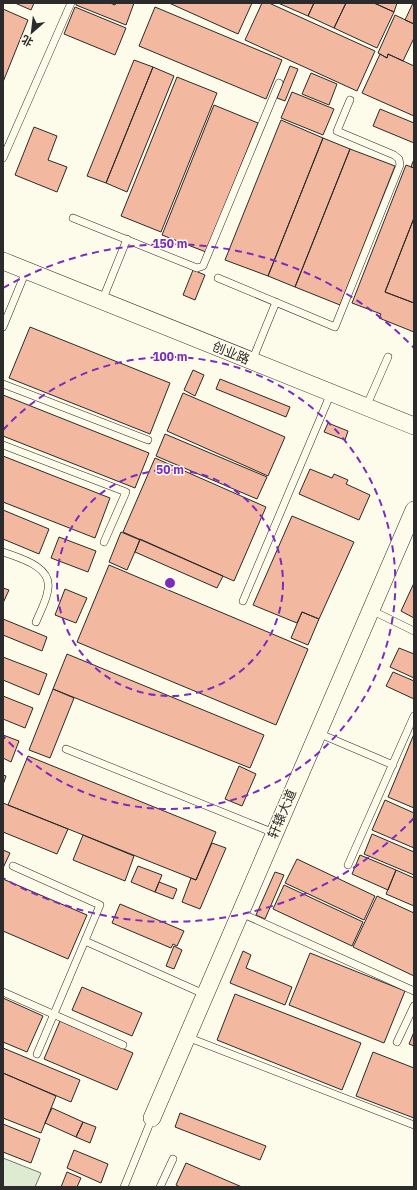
<svg xmlns="http://www.w3.org/2000/svg" width="417" height="1190" font-family="'IBM Plex Sans','Noto Sans SC',sans-serif">
  <rect width="100%" height="100%" fill="#fdfbea"/>
  <path fill="#deebd1" stroke="#74746e" d="M 3,1158 L 41,1173 L 35,1187 L 3,1187 Z"/>
  <path fill="#f2b8a0" stroke="#2b2b2b" d="M 15,3 L 34,3 L 31,10 Z
    M 76,3 L 110,3 L 115,5 L 116,3 L 134,3 L 126,25 L 76,5 Z
    M 169,3 L 252,3 L 238,34 Z
    M 262,3 L 269,3 L 375,51 L 357,91 L 245,40 Z
    M 278,3 L 314,3 L 308,16 Z
    M 314,3 L 346,3 L 334,28 L 308,16 Z
    M 346,3 L 374,3 L 394,12 L 377,48 L 334,28 Z
    M 374,3 L 397,3 L 394,12 Z
    M 413,3 L 414,3 L 414,24 L 405,20 Z
    M 75,7 L 126,28 L 115,55 L 64,34 Z
    M 155,7 L 282,60 L 266,99 L 139,46 Z
    M 3,9 L 28,20 L 3,82 Z
    M 395,15 L 414,24 L 414,38 L 403,61 L 388,54 L 387,58 L 378,53 Z
    M 380,54 L 387,58 L 388,54 L 414,66 L 414,116 L 362,93 Z
    M 134,60 L 153,67 L 106,183 L 87,176 Z
    M 290,66 L 298,69 L 285,101 L 277,98 Z
    M 153,67 L 174,76 L 127,192 L 106,183 Z
    M 311,73 L 337,84 L 329,105 L 302,94 Z
    M 177,77 L 217,93 L 161,232 L 121,216 Z
    M 292,92 L 334,109 L 323,135 L 281,118 Z
    M 214,105 L 258,123 L 206,252 L 162,235 Z
    M 380,109 L 414,123 L 414,143 L 373,126 Z
    M 281,120 L 323,138 L 268,276 L 225,260 Z
    M 34,127 L 57,136 L 48,160 L 67,167 L 57,192 L 15,175 Z
    M 323,138 L 350,149 L 295,287 L 268,276 Z
    M 350,149 L 395,166 L 340,305 L 295,287 Z
    M 414,159 L 414,168 L 411,167 Z
    M 406,165 L 414,168 L 414,218 L 385,292 L 414,303 L 414,332 L 379,318 L 381,314 L 352,303 Z
    M 414,218 L 414,303 L 385,292 Z
    M 193,270 L 205,275 L 195,300 L 183,295 Z
    M 30,327 L 170,383 L 150,434 L 9,378 Z
    M 193,370 L 204,375 L 195,396 L 184,390 Z
    M 220,379 L 290,407 L 286,417 L 216,389 Z
    M 183,393 L 285,437 L 268,476 L 167,431 Z
    M 3,395 L 149,453 L 135,488 L 3,436 Z
    M 328,423 L 348,431 L 345,440 L 324,432 Z
    M 165,434 L 267,477 L 257,499 L 156,456 Z
    M 3,456 L 110,498 L 95,538 L 3,502 Z
    M 155,458 L 266,507 L 234,581 L 123,532 Z
    M 310,469 L 332,478 L 334,474 L 348,480 L 346,484 L 370,495 L 359,520 L 299,494 Z
    M 3,510 L 49,529 L 39,554 L 3,539 Z
    M 292,516 L 354,542 L 319,619 L 302,612 L 297,623 L 253,605 Z
    M 121,532 L 140,540 L 127,570 L 109,562 Z
    M 59,537 L 96,551 L 88,572 L 51,558 Z
    M 140,539 L 223,576 L 217,588 L 135,552 Z
    M 109,565 L 308,649 L 276,725 L 77,642 Z
    M 414,583 L 414,618 L 401,611 Z
    M 3,588 L 9,590 L 3,603 Z
    M 65,589 L 87,598 L 76,623 L 55,615 Z
    M 302,612 L 319,619 L 308,645 L 291,638 Z
    M 3,619 L 47,637 L 42,651 L 3,635 Z
    M 399,648 L 414,654 L 414,678 L 390,667 Z
    M 67,654 L 264,735 L 250,768 L 53,689 Z
    M 3,657 L 47,674 L 39,695 L 3,680 Z
    M 393,672 L 414,681 L 414,699 L 386,686 Z
    M 53,689 L 74,698 L 50,758 L 29,750 Z
    M 3,696 L 33,708 L 25,728 L 3,719 Z
    M 414,734 L 414,808 L 388,797 Z
    M 3,735 L 19,741 L 11,762 L 3,758 Z
    M 28,756 L 216,832 L 196,880 L 8,805 Z
    M 239,766 L 256,774 L 242,806 L 225,799 Z
    M 3,775 L 6,776 L 3,785 Z
    M 385,800 L 414,813 L 414,848 L 372,830 Z
    M 3,803 L 68,829 L 57,854 L 3,832 Z
    M 372,834 L 414,852 L 414,875 L 364,854 Z
    M 83,835 L 134,856 L 125,881 L 73,860 Z
    M 212,843 L 226,848 L 200,909 L 182,902 L 191,878 L 196,880 Z
    M 3,850 L 10,853 L 3,868 Z
    M 360,855 L 396,870 L 388,890 L 352,874 Z
    M 297,859 L 375,896 L 364,920 L 285,883 Z
    M 138,866 L 162,875 L 155,892 L 131,882 Z
    M 396,870 L 414,878 L 414,906 L 386,894 Z
    M 275,872 L 284,875 L 265,919 L 256,915 Z
    M 3,879 L 87,915 L 68,959 L 3,931 Z
    M 159,882 L 177,889 L 173,899 L 155,892 Z
    M 284,885 L 363,922 L 352,946 L 273,909 Z
    M 377,896 L 414,913 L 414,976 L 353,947 Z
    M 120,904 L 184,931 L 177,946 L 173,944 L 171,948 L 112,923 Z
    M 174,946 L 182,950 L 174,969 L 166,966 Z
    M 243,951 L 251,955 L 246,968 L 292,987 L 285,1005 L 230,983 Z
    M 310,953 L 405,991 L 384,1043 L 289,1005 Z
    M 82,987 L 142,1013 L 132,1036 L 72,1010 Z
    M 235,994 L 361,1043 L 342,1090 L 217,1040 Z
    M 3,998 L 43,1016 L 27,1052 L 3,1042 Z
    M 60,1021 L 133,1053 L 117,1090 L 44,1059 Z
    M 414,1032 L 414,1046 L 409,1044 Z
    M 3,1048 L 80,1080 L 71,1102 L 3,1073 Z
    M 373,1052 L 414,1068 L 414,1118 L 356,1096 Z
    M 3,1073 L 56,1096 L 41,1133 L 3,1118 Z
    M 52,1108 L 83,1122 L 76,1137 L 45,1123 Z
    M 180,1113 L 266,1146 L 260,1160 L 175,1127 Z
    M 83,1122 L 96,1127 L 90,1143 L 76,1137 Z
    M 3,1124 L 40,1139 L 31,1163 L 3,1152 Z
    M 74,1150 L 108,1164 L 101,1183 L 67,1168 Z
    M 186,1163 L 242,1187 L 180,1187 L 176,1185 Z
    M 67,1172 L 81,1178 L 77,1187 L 61,1187 Z"/>
  <g fill="none" stroke-linecap="round" stroke-linejoin="round">
    <defs>
      <path id="service" d="M 3,158 L 71,3
        M 73,218 L 197,268 L 203,266 L 279,83
        M 218,278 L 335,327 L 400,165 L 399,159 L 394,155 L 337,131 L 350,100
        M 102,301 L 127,239
        M 3,327 L 26,271
        M 252,361 L 276,302
        M 3,384 L 148,440
        M 366,407 L 388,357
        M 3,445 L 126,492 L 104,542
        M 3,552 C 19,558 52,566 48,589 C 47,600 40,612 36,622
        M 243,601 L 331,393
        M 371,610 L 414,631
        M 318,733 L 393,765
        M 66,749 L 274,833
        M 348,865 L 414,716
        M 13,866 L 100,905 L 37,1054
        M 241,913 L 414,991
        M 85,941 L 204,994
        M 3,992 L 123,1045
        M 187,1037 L 414,1125
        M 397,1042 L 414,1006
        M 124,1187 L 152,1118
        M 160,1187 L 173,1159"/>
      <path id="tertiary" d="M 3,261 L 414,426
        M 152,1118 L 414,510"/>
    </defs>
    <use href="#service" stroke="#2b2b2b" stroke-width="8"/>
    <use href="#tertiary" stroke="#2b2b2b" stroke-width="18"/>
    <use href="#service" stroke="#fdfbea" stroke-width="7"/>
    <use href="#tertiary" stroke="#fdfbea" stroke-width="17"/>
  </g>
  <g fill="none" stroke="#7b2cbf" stroke-width="2" stroke-dasharray="7 5">
    <circle cx="170" cy="583" r="113"/>
    <path d="M3 430A226 226 0 1 1 3 736"/>
    <path d="M414 818A339 339 0 0 1 3 878M3 288A339 339 0 0 1 414 348"/>
  </g>
  <g text-anchor="middle" dominant-baseline="central" stroke-width="3" stroke-linejoin="round" paint-order="stroke">
    <g font-size="13" fill="#2b2b2b" stroke="#fdfbea">
      <text transform="translate(231 353) rotate(22)">创业路</text>
      <text transform="translate(282 814) rotate(-67)">轩辕大道</text>
    </g>
  </g>
  <circle cx="170" cy="583" r="6" fill="#7b2cbf" stroke="#fdfbea" stroke-width="2"/>
  <g font-size="12" text-anchor="middle" font-weight="bold" fill="#7b2cbf" stroke="#fdfbea" stroke-width="3" stroke-linejoin="round" paint-order="stroke">
    <text x="170" y="248">150 m</text>
    <text x="170" y="361">100 m</text>
    <text x="170" y="474">50 m</text>
  </g>
  <rect width="417" height="1190" fill="none" stroke="#2b2b2b" stroke-width="8"/>
  <g transform="translate(32 32) rotate(208)" stroke="#fdfbea" stroke-width="3" paint-order="stroke">
  <path d="M0-3L7 15L0 10L-7 15Z" fill="#2b2b2b"/>
  <text y="-6" font-size="11" font-weight="bold" text-anchor="middle" fill="#2b2b2b">北</text>
  </g>
</svg>
